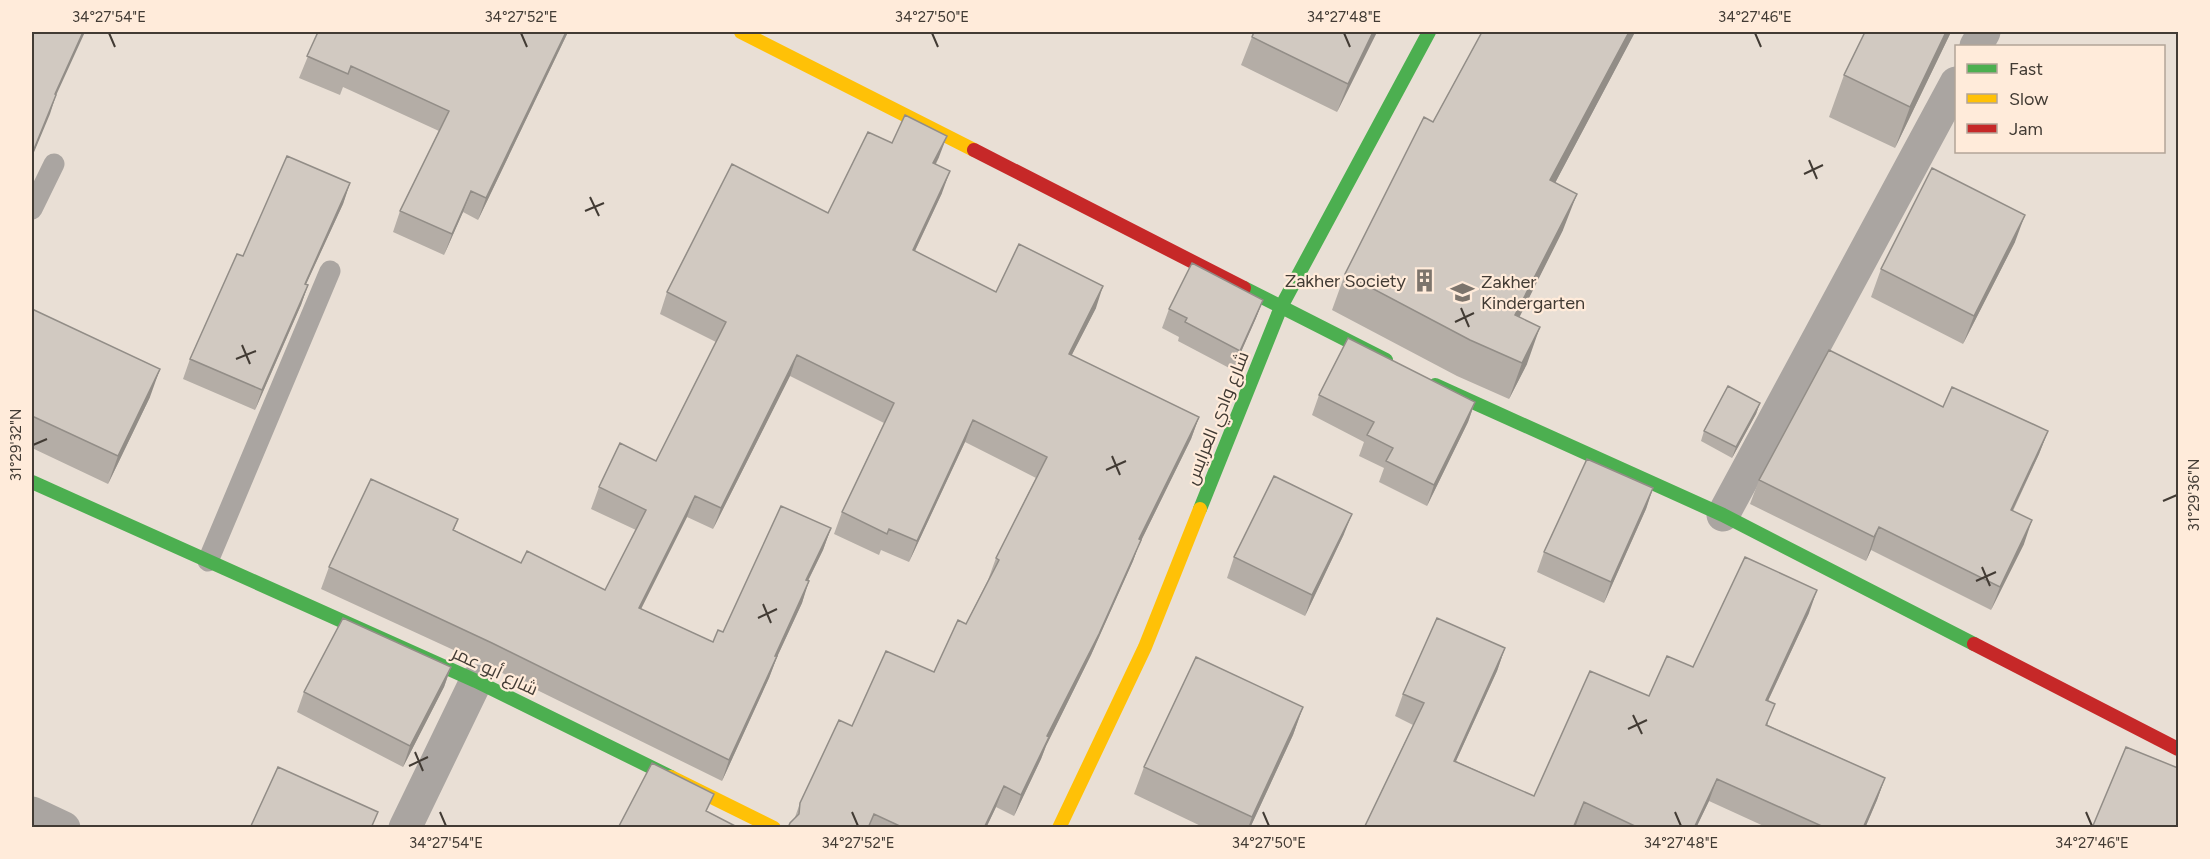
<svg xmlns="http://www.w3.org/2000/svg" width="2210" height="859" font-family="Figtree,Cairo,sans-serif">
  <rect width="100%" height="100%" fill="#e9dfd5"/>
  <g fill="none" stroke-linecap="round" stroke-linejoin="round">
    <path stroke="#aaa5a1" stroke-width="21" d="M 32,209 L 54,164
      M 208,561 L 330,271"/>
    <path stroke="#aaa5a1" stroke-width="33" d="M 1976,46 L 1984,32
      M 1723,515 L 1956,83
      M 32,813 L 64,828
      M 405,828 L 476,681"/>
    <path stroke="#4caf50" stroke-width="14" d="M 1244,288 L 1386,360
      M 1435,385 L 1723,515 L 1974,644
      M 32,482 L 476,681 L 671,777
      M 1200,509 L 1281,307 L 1429,32"/>
    <path stroke="#ffc107" stroke-width="14" d="M 741,32 L 974,150
      M 671,777 L 774,828
      M 1059,828 L 1145,647 L 1200,509"/>
    <path stroke="#c62828" stroke-width="14" d="M 974,150 L 1244,288
      M 1974,644 L 2178,749"/>
  </g>
  <path fill="#b4ada6" d="M 318,32 L 568,32 L 478,220 L 463,212 L 444,255 L 393,232 L 400,211 L 439,131 L 343,87 L 340,95 L 299,78 Z
    M 1377,32 L 1337,112 L 1241,65 L 1252,37 Z
    M 1482,32 L 1635,32 L 1555,183 L 1563,230 L 1519,317 L 1527,364 L 1509,399 L 1457,376 L 1332,310 L 1345,274 L 1433,122 Z
    M 1865,32 L 1951,32 L 1895,148 L 1829,117 L 1844,75 Z
    M 892,143 L 939,157 L 936,164 L 942,193 L 915,251 L 996,292 L 1096,308 L 1071,356 L 1199,417 L 1191,439 L 1138,547 L 1133,561 L 1091,655 L 1046,746 L 1041,759 L 1014,816 L 996,807 L 986,828 L 788,828 L 794,820 L 800,803 L 852,726 L 934,672 L 966,624 L 988,580 L 996,558 L 1036,478 L 965,442 L 909,562 L 881,550 L 879,555 L 834,534 L 842,512 L 884,423 L 790,376 L 713,529 L 687,517 L 641,609 L 713,642 L 831,528 L 823,550 L 808,581 L 802,603 L 777,657 L 769,678 L 722,781 L 484,664 L 321,589 L 329,567 L 458,519 L 454,530 L 521,563 L 605,590 L 636,530 L 591,509 L 599,487 L 656,461 L 716,342 L 660,314 L 667,292 L 828,213 Z
    M 350,183 L 343,204 L 306,284 L 308,285 L 301,305 L 255,410 L 183,379 L 190,359 L 243,256 Z
    M 2015,242 L 1963,344 L 1871,297 L 1881,269 Z
    M 1263,300 L 1256,318 L 1233,370 L 1178,341 L 1179,337 L 1162,328 L 1169,309 Z
    M 32,309 L 150,397 L 108,484 L 32,448 Z
    M 1319,395 L 1475,402 L 1468,422 L 1427,506 L 1379,482 L 1384,468 L 1359,456 L 1364,442 L 1312,415 Z
    M 1760,403 L 1756,414 L 1732,458 L 1701,441 L 1704,431 Z
    M 1943,407 L 2048,431 L 2039,454 L 2013,511 L 2024,544 L 1991,610 L 1871,550 L 1866,561 L 1750,504 L 1759,480 Z
    M 1653,488 L 1646,509 L 1604,603 L 1537,572 L 1544,552 Z
    M 1344,534 L 1305,616 L 1227,578 L 1234,557 Z
    M 1809,613 L 1768,701 L 1768,725 L 1885,778 L 1877,800 L 1865,828 L 1768,828 L 1709,801 L 1696,828 L 1583,828 L 1576,825 L 1575,828 L 1364,828 L 1413,725 L 1395,716 L 1403,694 L 1505,648 L 1497,671 L 1456,761 L 1534,796 L 1649,696 L 1693,667 Z
    M 451,667 L 444,687 L 403,767 L 297,712 L 304,692 Z
    M 1303,707 L 1293,735 L 1250,828 L 1205,828 L 1134,794 L 1144,767 Z"/>
  <path fill="#928d87" d="M 83,32 L 85,32 L 48,113 L 55,94 Z
    M 566,32 L 568,32 L 478,220 L 486,198 Z
    M 1373,32 L 1377,32 L 1337,112 L 1348,84 Z
    M 1629,32 L 1635,32 L 1633,36 L 1537,217 L 1550,180 Z
    M 1946,32 L 1951,32 L 1895,148 L 1910,107 Z
    M 56,95 L 50,114 L 32,157 L 32,154 Z
    M 947,136 L 939,157 L 925,184 L 933,163 Z
    M 950,171 L 942,193 L 905,272 L 913,250 Z
    M 350,183 L 343,204 L 297,304 L 305,284 Z
    M 471,191 L 463,212 L 444,255 L 452,234 Z
    M 1577,194 L 1563,230 L 1502,352 L 1515,315 Z
    M 2025,215 L 2015,242 L 1963,344 L 1974,316 Z
    M 308,285 L 301,305 L 255,410 L 262,390 Z
    M 1103,286 L 1096,308 L 1061,376 L 1069,354 Z
    M 1263,300 L 1256,318 L 1233,370 L 1240,351 Z
    M 1540,327 L 1527,364 L 1509,399 L 1522,363 Z
    M 797,355 L 790,376 L 713,529 L 721,508 Z
    M 160,369 L 150,397 L 108,484 L 118,456 Z
    M 1475,402 L 1468,422 L 1427,506 L 1434,485 Z
    M 1760,403 L 1756,414 L 1732,458 L 1736,447 Z
    M 1199,417 L 1191,439 L 1138,547 L 1133,561 L 1091,655 L 1046,746 L 1041,759 L 1014,816 L 1021,795 L 1047,736 L 1139,539 Z
    M 973,420 L 965,442 L 909,562 L 917,541 Z
    M 2048,431 L 2039,454 L 2002,533 L 2011,510 Z
    M 1653,488 L 1646,509 L 1604,603 L 1611,582 Z
    M 695,496 L 687,517 L 631,629 L 639,608 Z
    M 1352,514 L 1344,534 L 1305,616 L 1312,595 Z
    M 2032,520 L 2024,544 L 1991,610 L 2000,587 Z
    M 1879,527 L 1871,550 L 1866,561 L 1874,537 Z
    M 831,528 L 823,550 L 798,601 L 806,580 Z
    M 809,581 L 802,603 L 777,657 L 769,678 L 722,781 L 729,760 L 775,656 Z
    M 1817,590 L 1809,613 L 1758,722 L 1766,700 Z
    M 1505,648 L 1497,671 L 1446,783 L 1454,761 Z
    M 451,667 L 444,687 L 403,767 L 410,746 Z
    M 1303,707 L 1293,735 L 1250,828 L 1248,828 L 1252,817 Z
    M 1885,778 L 1877,800 L 1865,828 L 1863,828 Z
    M 1717,779 L 1709,801 L 1696,828 L 1694,828 Z
    M 1004,786 L 996,807 L 986,828 L 984,828 Z
    M 1584,802 L 1575,828 L 1573,828 Z"/>
  <path fill="#d1c9c1" stroke="#928d87" stroke-width="1.5" d="M 32,32 L 83,32 L 55,94 L 56,95 L 32,154 Z
    M 318,32 L 566,32 L 486,198 L 471,191 L 452,234 L 400,211 L 449,111 L 351,66 L 348,74 L 307,56 Z
    M 1254,32 L 1373,32 L 1348,84 L 1252,37 Z
    M 1482,32 L 1629,32 L 1550,180 L 1577,194 L 1515,315 L 1540,327 L 1522,363 L 1470,340 L 1345,274 L 1424,117 L 1433,122 Z
    M 1865,32 L 1946,32 L 1910,107 L 1844,75 Z
    M 905,115 L 947,136 L 933,163 L 950,171 L 913,250 L 996,292 L 1019,244 L 1103,286 L 1069,354 L 1199,417 L 1139,539 L 1141,540 L 1099,634 L 1047,736 L 1049,737 L 1021,795 L 1004,786 L 984,828 L 904,828 L 874,814 L 868,828 L 788,828 L 790,823 L 799,814 L 800,803 L 839,720 L 852,726 L 886,651 L 934,672 L 958,620 L 966,624 L 999,560 L 996,558 L 1047,457 L 973,420 L 917,541 L 889,529 L 887,534 L 842,512 L 894,403 L 797,355 L 721,508 L 695,496 L 639,608 L 713,642 L 718,630 L 723,632 L 781,506 L 831,528 L 806,580 L 809,581 L 775,656 L 777,656 L 729,760 L 492,643 L 329,567 L 371,479 L 458,519 L 453,530 L 521,563 L 527,551 L 605,590 L 646,510 L 599,487 L 620,443 L 656,461 L 726,322 L 667,292 L 732,164 L 828,213 L 868,132 L 892,143 Z
    M 287,156 L 350,183 L 305,284 L 308,285 L 262,390 L 190,359 L 237,254 L 243,256 Z
    M 1932,168 L 2025,215 L 1974,316 L 1881,269 Z
    M 1192,263 L 1263,300 L 1240,351 L 1185,322 L 1187,318 L 1169,309 Z
    M 32,309 L 160,369 L 118,456 L 32,416 Z
    M 1348,338 L 1475,402 L 1434,485 L 1386,461 L 1393,448 L 1367,435 L 1374,422 L 1319,395 Z
    M 1829,350 L 1943,407 L 1952,387 L 2048,431 L 2011,510 L 2032,520 L 2000,587 L 1879,527 L 1874,537 L 1759,480 Z
    M 1728,386 L 1760,403 L 1736,447 L 1704,431 Z
    M 1587,459 L 1653,488 L 1611,582 L 1544,552 Z
    M 1274,476 L 1352,514 L 1312,595 L 1234,557 Z
    M 1745,557 L 1817,590 L 1766,700 L 1775,704 L 1766,725 L 1885,778 L 1863,828 L 1826,828 L 1717,779 L 1694,828 L 1639,828 L 1584,802 L 1573,828 L 1364,828 L 1424,703 L 1403,694 L 1437,618 L 1505,648 L 1454,761 L 1534,796 L 1590,671 L 1649,696 L 1667,656 L 1693,667 Z
    M 343,618 L 451,667 L 410,746 L 304,692 Z
    M 1196,657 L 1303,707 L 1252,817 L 1144,767 Z
    M 2126,747 L 2178,768 L 2178,828 L 2092,828 Z
    M 652,763 L 714,794 L 706,811 L 739,828 L 618,828 Z
    M 278,767 L 378,812 L 371,828 L 250,828 Z"/>
  <path fill="none" stroke="#423b34" stroke-width="2" d="M 109,33 L 115,47M 521,33 L 527,47M 932,33 L 938,47M 1344,33 L 1350,47M 1755,33 L 1761,47M 1809,160 L 1817,179M 1804,174 L 1823,165M 590,197 L 599,216M 585,211 L 604,203M 1461,308 L 1469,327M 1455,322 L 1474,313M 242,345 L 250,364M 236,359 L 256,351M 33,445 L 47,439M 1112,456 L 1120,475M 1106,470 L 1126,461M 2163,501 L 2177,495M 1982,567 L 1990,586M 1976,581 L 1996,572M 763,604 L 771,623M 758,618 L 777,609M 1633,715 L 1642,734M 1628,729 L 1647,720M 415,752 L 423,771M 409,766 L 428,757M 440,812 L 446,826M 852,812 L 858,826M 1263,812 L 1269,826M 1675,812 L 1681,826M 2086,812 L 2092,826"/>
  <defs>
    <symbol id="building-bare" viewBox="-9 -9 18 18"><path d="M-4-6H4V6H1V3H-1V6H-4ZM-2.5-4.3h1.7v1.8h-1.7ZM.8-4.3h1.7v1.8H.8ZM-2.5-1h1.7V.8h-1.7ZM.8-1h1.7V.8H.8Z" fill="#7c746c" stroke="#ffebda" stroke-width="2.5" paint-order="stroke"/></symbol>
    <symbol id="school-bare" viewBox="-9 -9 18 18"><path d="M0-5L7-2L0 1L-7-2ZM-4 1L0 2.5L4 1V4Q0 6-4 4Z" fill="#7c746c" stroke="#ffebda" stroke-width="2.5" paint-order="stroke"/></symbol>
  </defs>
  <g fill-rule="evenodd">
    <use href="#building-bare" x="1408" y="264" width="33" height="33"/>
    <use href="#school-bare" x="1446" y="276" width="33" height="33"/>
  </g>
  <g text-anchor="middle" dominant-baseline="central" stroke-width="4.5" stroke-linejoin="round" paint-order="stroke">
    <g font-size="18" fill="#423b34" stroke="#ffebda" text-anchor="end">
      <text x="1406" y="281">Zakher Society</text>
      <text x="1481" y="282" text-anchor="start">Zakher<tspan x="1481" dy="21">Kindergarten</tspan></text>
    </g>
    <g font-size="18" fill="#423b34" stroke="#ffebda">
      <text transform="translate(1217 418) rotate(-68)">شارع وادي العرايس</text>
      <text transform="translate(495 671) rotate(25)">شارع أبو عمر</text>
    </g>
  </g>
  <rect width="2210" height="859" fill="none" stroke="#ffebda" stroke-width="66"/>
  <rect x="1955" y="45" width="210" height="108" fill="#ffebda" stroke="#b3a598" stroke-width="1.5"/>
  <rect x="1967" y="64" width="30" height="9" fill="#4caf50" stroke="#b3a598" stroke-width="1.5"/>
  <text x="2009" y="75" font-size="18" fill="#423b34">Fast</text>
  <rect x="1967" y="94" width="30" height="9" fill="#ffc107" stroke="#b3a598" stroke-width="1.5"/>
  <text x="2009" y="105" font-size="18" fill="#423b34">Slow</text>
  <rect x="1967" y="124" width="30" height="9" fill="#c62828" stroke="#b3a598" stroke-width="1.5"/>
  <text x="2009" y="135" font-size="18" fill="#423b34">Jam</text>
  <rect x="33" y="33" width="2144" height="793" fill="none" stroke="#423b34" stroke-width="2"/>
  <g font-size="15" text-anchor="middle" fill="#423b34">
    <text x="109" y="22">34°27'54"E</text>
    <text x="521" y="22">34°27'52"E</text>
    <text x="932" y="22">34°27'50"E</text>
    <text x="1344" y="22">34°27'48"E</text>
    <text x="1755" y="22">34°27'46"E</text>
    <text transform="translate(16 445) rotate(-90)" y="5">31°29'32"N</text>
    <text transform="translate(2194 495) rotate(-90)" y="5">31°29'36"N</text>
    <text x="446" y="848">34°27'54"E</text>
    <text x="858" y="848">34°27'52"E</text>
    <text x="1269" y="848">34°27'50"E</text>
    <text x="1681" y="848">34°27'48"E</text>
    <text x="2092" y="848">34°27'46"E</text>
  </g>
</svg>
